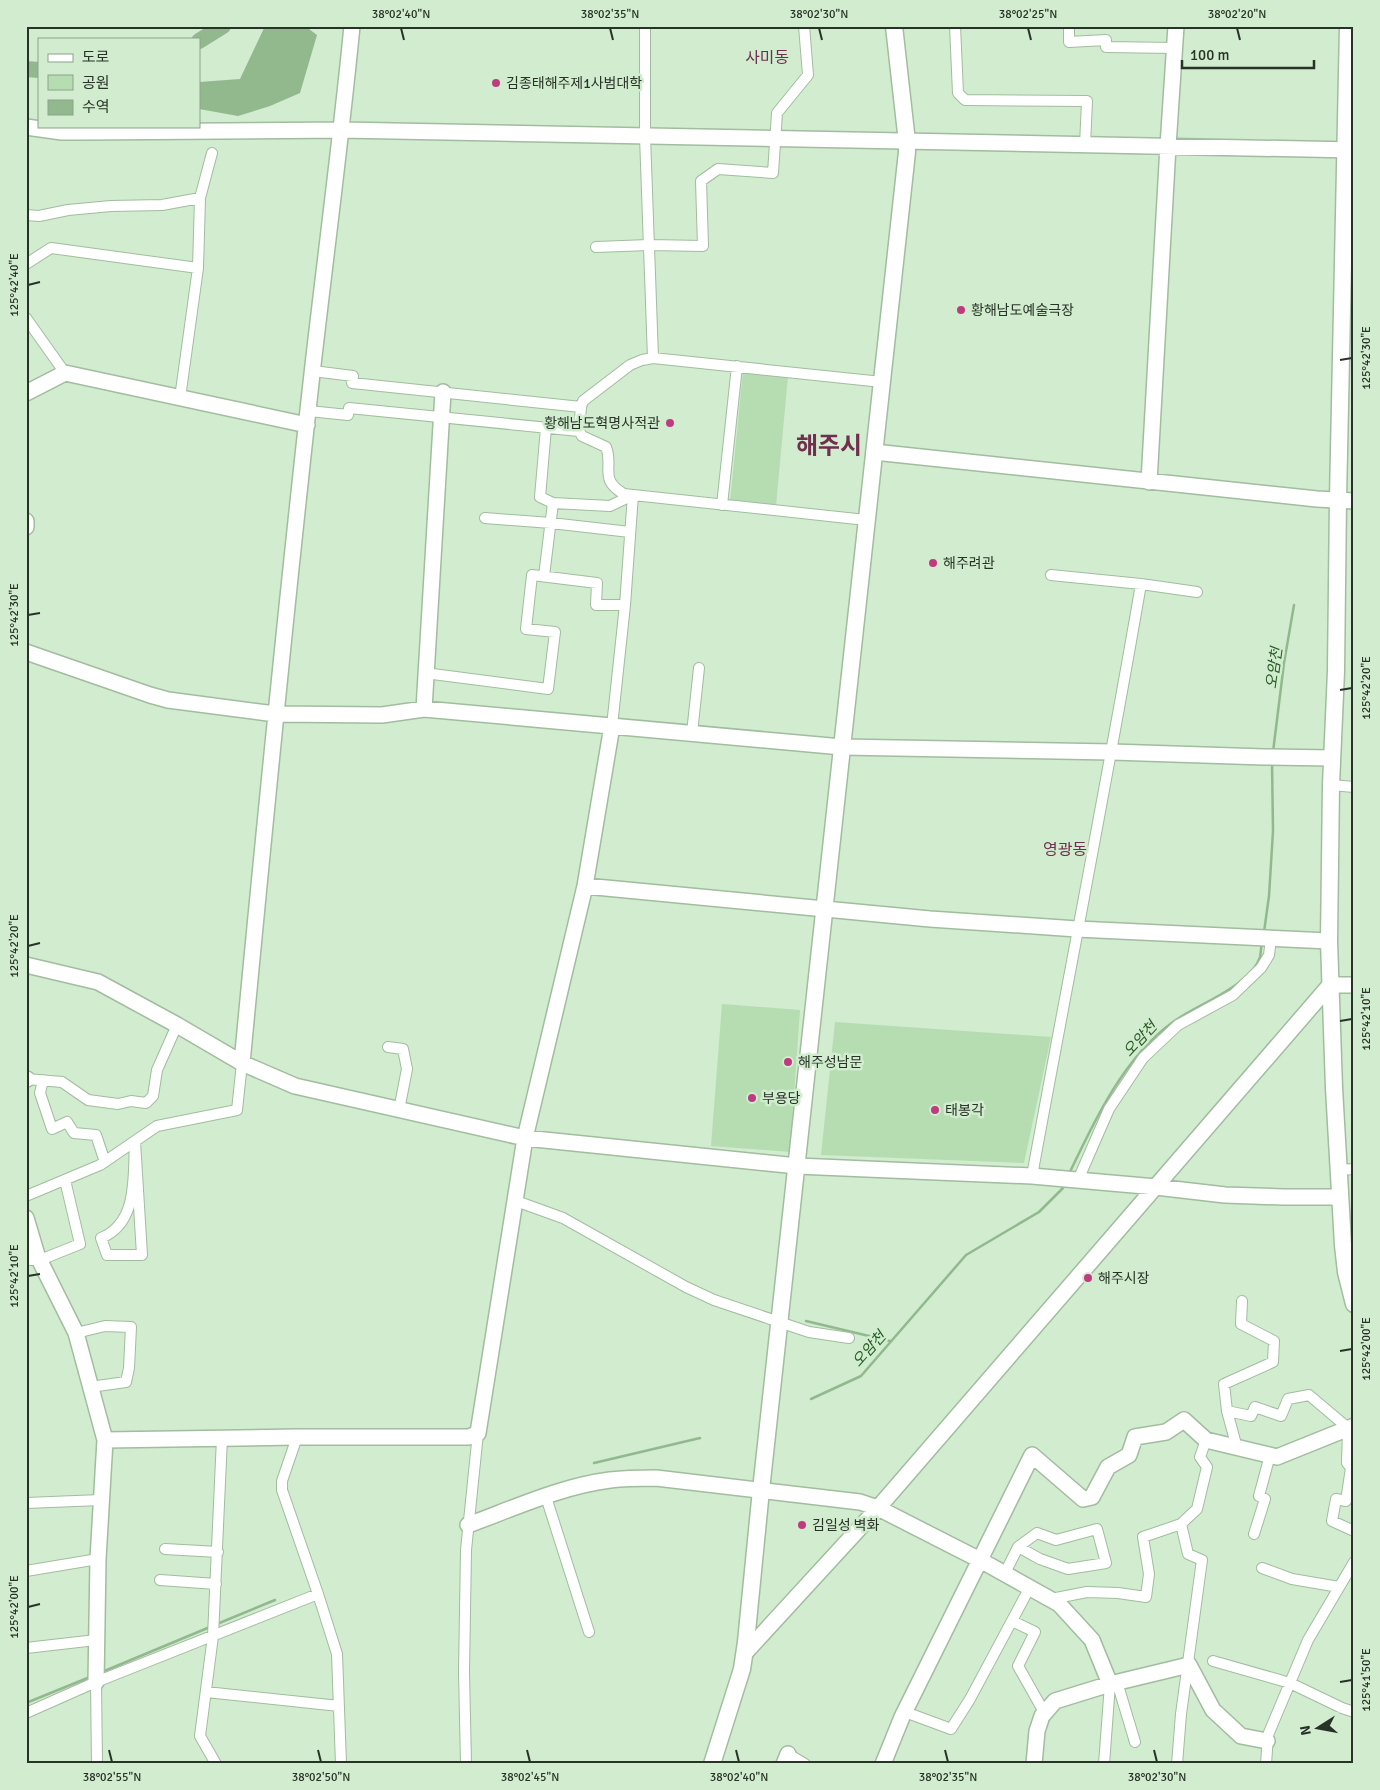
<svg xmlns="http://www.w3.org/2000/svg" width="1380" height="1790" font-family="Signika,'Noto Sans KR',sans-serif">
  <rect width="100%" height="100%" fill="#d1ecce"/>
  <path fill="#b5ddb1" d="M 743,371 L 788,376 L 776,506 L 730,502 Z
    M 722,1004 L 800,1010 L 790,1152 L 711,1146 Z
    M 835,1022 L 1051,1037 L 1024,1163 L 821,1155 Z"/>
  <path fill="#92b98e" d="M 265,26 L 305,26 L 317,35 L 300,93 L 270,106 L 238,116 L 199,109 L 199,82 L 240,79 Z"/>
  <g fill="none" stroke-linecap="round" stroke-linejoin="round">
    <path stroke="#92b98e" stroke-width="2.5" d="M 1273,752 L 1284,663 L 1294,605
      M 1264,932 L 1269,896 L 1273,831 L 1272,763
      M 1069,1174 C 1094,1121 1124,1057 1173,1022 C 1196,1005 1251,986 1260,957 C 1261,952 1261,947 1262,942
      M 806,1321 L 890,1341
      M 811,1399 L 861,1376 L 966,1255 L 1039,1212 L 1063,1188 L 1065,1184
      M 594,1463 L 700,1438
      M 217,1624 L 275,1600
      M 102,1672 L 210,1627
      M 26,1703 L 90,1677"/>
    <path stroke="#92b98e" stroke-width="16" d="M 199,41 L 223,26
      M 26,69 L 39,70"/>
    <defs>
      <path id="street" d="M 645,26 L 645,136 L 653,358
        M 955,26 L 958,93 L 965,100 L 1087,101 L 1085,145
        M 1069,26 L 1069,42 L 1106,40 L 1106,47 L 1175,48
        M 26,215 L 39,216 L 68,210 L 111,206 L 162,205 L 200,198
        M 596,247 L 649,245 L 703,246 L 701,181 L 718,169 L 773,173 L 777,113 L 808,75 L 804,26
        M 26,264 L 51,248 L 198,268
        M 26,318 L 65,373
        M 313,371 L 353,376 L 352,383 L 581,407
        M 180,398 L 198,268 L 200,198 L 212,153
        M 309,411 L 348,415 L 349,408 L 579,431
        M 546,428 L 540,497 L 553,503 L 610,506 L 633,495
        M 722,505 L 737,366
        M 485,518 L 551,523 L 630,532
        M 866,520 L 624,494 C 598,479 614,467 606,447 L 582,436 L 579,431 L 581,407 L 583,401 L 630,365 L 642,360 L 653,358 L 882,382
        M 1051,575 L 1141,584 L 1197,592
        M 544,576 L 553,503
        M 425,673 L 548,689 L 555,632 L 526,629 L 532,575 L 597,583 L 596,605 L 625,605
        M 612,726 L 625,605 L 633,495
        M 692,733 L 699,668
        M 1331,785 L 1354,787
        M 388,1047 L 403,1049 L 407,1069 L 399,1110
        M 27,1079 L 62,1082 L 88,1100 L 118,1104 L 131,1101 L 146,1103 L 153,1096 L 157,1070 L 177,1025
        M 43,1080 L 40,1093 L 52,1129 L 67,1122 L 74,1133 L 96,1135 L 105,1162
        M 135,1141 L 142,1255 L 107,1255 L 101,1238 C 139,1223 133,1174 135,1141 Z
        M 1339,1170 L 1354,1169
        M 1032,1176 C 1068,979 1107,782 1141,584
        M 1078,1180 L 1109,1109 L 1143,1058 L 1178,1025 L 1233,995 L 1261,968 L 1269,955 L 1271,939
        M 26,1196 L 100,1165 L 157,1126 L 237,1110 L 242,1063
        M 516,1201 L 563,1218 L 686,1287 L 714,1300 L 809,1332 L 849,1338
        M 26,1260 L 40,1260 L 80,1244 L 65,1180
        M 76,1333 L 105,1326 L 131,1327 L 129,1368 L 126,1382 L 90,1387
        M 1227,1411 L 1251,1416 L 1255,1407 L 1281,1416 L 1288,1399 L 1309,1395 L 1348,1428 L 1347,1463 L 1351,1468 L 1346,1501 L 1336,1499 L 1332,1521 L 1354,1531
        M 297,1437 L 282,1481 L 282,1490 L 318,1594 L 337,1654 L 341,1764
        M 1237,1448 L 1227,1411 L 1224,1384 L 1273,1362 L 1274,1341 L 1241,1324 L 1242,1301
        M 546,1497 L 589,1632
        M 26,1503 L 101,1500
        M 1254,1534 L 1265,1499 L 1259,1496 L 1270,1455
        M 165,1549 L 218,1552
        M 1262,1568 L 1292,1579 L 1339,1587
        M 26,1571 L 98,1559
        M 1005,1573 L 1018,1547 L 1037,1533 L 1056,1540 L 1097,1529 L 1106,1563 L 1068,1569 L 1040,1559 L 1018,1547
        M 160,1580 L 216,1584
        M 1051,1599 L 1087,1592 L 1118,1593 L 1146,1597 L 1149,1574 L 1143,1537 L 1181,1524
        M 1012,1621 L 1035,1632 L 1018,1666 L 1044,1712
        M 26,1648 L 96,1640
        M 1213,1661 L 1290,1683 L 1342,1708 L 1354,1712
        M 96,1682 L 97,1764
        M 1117,1682 L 1135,1742
        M 206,1692 L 339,1706
        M 905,1712 L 951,1729 L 970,1699 L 1030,1587
        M 26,1713 L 96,1682 L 318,1594
        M 788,1754 L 805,1764
        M 216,1764 L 200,1736 L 213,1636 L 222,1438
        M 466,1764 L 464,1672 L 466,1550 L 478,1433
        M 1104,1764 L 1110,1684
        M 1177,1764 L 1181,1714 L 1202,1560 L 1188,1554 L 1181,1524 L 1197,1509 L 1207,1467 L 1200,1457 L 1206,1440
        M 1266,1764 L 1268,1735 L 1308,1640 L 1354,1562"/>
      <path id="secondary" d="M 26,127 L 62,132 L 83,132 L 342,130 L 1354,150
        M 26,393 L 65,373 L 307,425
        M 874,452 L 1317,499 L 1354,501
        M 1149,482 L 1168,146 L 1176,26
        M 26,521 L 26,527
        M 26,652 L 150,695 L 168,700 L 275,714 L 382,715 L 424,709 L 842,747 L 1112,752 L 1264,757 L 1332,758
        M 424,709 L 443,392
        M 585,886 L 930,919 L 1077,929 L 1329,941
        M 26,965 L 98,982 L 177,1025 L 242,1063 L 295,1086 L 525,1138 L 797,1166 L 1032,1176 L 1156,1187 L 1225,1195 L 1283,1197 L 1340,1197
        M 242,1063 C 264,830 287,597 313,365 C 326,252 341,139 352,26
        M 26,1079 L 27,1079
        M 26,1218 L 37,1255 L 76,1333 L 105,1440 L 98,1559 L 96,1682
        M 105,1440 L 297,1437 L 469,1437 L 478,1433 L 525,1138 L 585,886 L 612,726
        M 468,1525 C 514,1508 562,1486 610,1480 C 626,1478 641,1478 656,1478 L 860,1502 L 878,1508 L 980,1560 L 1059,1604 L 1092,1640 L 1110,1684
        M 745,1653 L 878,1508 L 1330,985 L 1354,985
        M 784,1764 L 788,1754
        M 883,1764 L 902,1717 L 1032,1455 L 1083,1499 L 1092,1497 L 1108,1467 L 1129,1455 L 1135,1437 L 1166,1432 L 1184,1420 L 1206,1440 L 1277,1457 L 1354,1426
        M 1034,1764 L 1037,1731 L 1042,1716 L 1055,1701 L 1110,1684 L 1189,1665 L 1213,1710 L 1241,1736 L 1267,1741"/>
      <path id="primary" d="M 1348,26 L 1338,499 L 1336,671 L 1331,785 L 1329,941 L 1334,1088 L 1343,1245 L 1346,1272 L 1354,1304
        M 712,1764 L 742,1669 L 746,1642 L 761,1490 L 907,152 L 907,142 L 894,26"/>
    </defs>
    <use href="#street" stroke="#a2bc9f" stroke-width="12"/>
    <use href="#secondary" stroke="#a2bc9f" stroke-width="18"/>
    <use href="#primary" stroke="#a2bc9f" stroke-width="19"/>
    <use href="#street" stroke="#fff" stroke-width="10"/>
    <use href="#secondary" stroke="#fff" stroke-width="15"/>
    <use href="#primary" stroke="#fff" stroke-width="16"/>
  </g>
  <path fill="none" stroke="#283327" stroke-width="2" d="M 401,28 L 404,40M 610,28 L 613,40M 819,28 L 822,40M 1028,28 L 1031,40M 1237,28 L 1240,40M 28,285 L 40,282M 1340,360 L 1352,358M 28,615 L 40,613M 1340,690 L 1352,688M 28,946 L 40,943M 1340,1021 L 1352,1019M 28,1276 L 40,1274M 1340,1351 L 1352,1349M 28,1607 L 40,1604M 1340,1682 L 1352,1680M 109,1750 L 112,1762M 318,1750 L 321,1762M 527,1750 L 530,1762M 736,1750 L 739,1762M 945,1750 L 948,1762M 1154,1750 L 1157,1762"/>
  <g fill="#bf3b80" stroke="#d1ecce" stroke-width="2">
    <circle cx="496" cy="83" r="5"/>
    <circle cx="961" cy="310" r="5"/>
    <circle cx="670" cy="423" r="5"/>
    <circle cx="933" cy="563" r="5"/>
    <circle cx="788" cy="1062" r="5"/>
    <circle cx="752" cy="1098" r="5"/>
    <circle cx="935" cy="1110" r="5"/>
    <circle cx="1088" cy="1278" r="5"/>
    <circle cx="802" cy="1525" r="5"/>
  </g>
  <g text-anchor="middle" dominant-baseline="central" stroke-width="5" stroke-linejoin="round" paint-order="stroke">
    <g font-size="14" fill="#283327" stroke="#d1ecce" text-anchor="start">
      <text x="506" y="83">김종태해주제1사범대학</text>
      <text x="971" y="310">황해남도예술극장</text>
      <text x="660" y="423" text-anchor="end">황해남도혁명사적관</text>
      <text x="943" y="563">해주려관</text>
      <text x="798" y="1062">해주성남문</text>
      <text x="762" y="1098">부용당</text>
      <text x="945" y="1110">태봉각</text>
      <text x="1098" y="1278">해주시장</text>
      <text x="812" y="1525">김일성 벽화</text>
    </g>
    <g font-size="15" font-style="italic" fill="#255a22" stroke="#d1ecce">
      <text transform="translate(1274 668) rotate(-82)">오암천</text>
      <text transform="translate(1140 1039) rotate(-47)">오암천</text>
      <text transform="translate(869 1349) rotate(-48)">오암천</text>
    </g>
    <g font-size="16" fill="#712f4f" stroke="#d1ecce">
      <text x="767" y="58">사미동</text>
      <text x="1065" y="850">영광동</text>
    </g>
    <g font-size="24" font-weight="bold" fill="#712f4f" stroke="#d1ecce">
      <text x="829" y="446">해주시</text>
    </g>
  </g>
  <rect width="1380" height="1790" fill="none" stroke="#d1ecce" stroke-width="55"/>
  <rect x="38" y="38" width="162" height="90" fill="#d1ecce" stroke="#8da28b"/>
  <rect x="48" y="54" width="25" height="8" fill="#ffffff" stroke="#8da28b"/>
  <text x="82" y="62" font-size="15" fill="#283327">도로</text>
  <rect x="48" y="75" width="25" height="15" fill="#b5ddb1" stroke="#8da28b"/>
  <text x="82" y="88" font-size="15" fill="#283327">공원</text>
  <rect x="48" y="100" width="25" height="15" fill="#92b98e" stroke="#8da28b"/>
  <text x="82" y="112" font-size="15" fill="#283327">수역</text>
  <g transform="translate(1318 1728) rotate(259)" stroke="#d1ecce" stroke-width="4" paint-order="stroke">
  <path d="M0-4L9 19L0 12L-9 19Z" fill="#283327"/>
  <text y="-8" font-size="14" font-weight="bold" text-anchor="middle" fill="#283327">N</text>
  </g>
  <path d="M1182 60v8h132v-8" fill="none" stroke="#283327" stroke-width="2.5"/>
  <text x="1190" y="60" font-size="15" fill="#283327" stroke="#d1ecce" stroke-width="4" paint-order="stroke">100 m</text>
  <rect x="28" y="28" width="1324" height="1734" fill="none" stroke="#283327" stroke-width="2"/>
  <g font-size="12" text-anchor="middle" fill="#283327">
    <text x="401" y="18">38°02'40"N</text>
    <text x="610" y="18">38°02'35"N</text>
    <text x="819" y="18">38°02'30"N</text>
    <text x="1028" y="18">38°02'25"N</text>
    <text x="1237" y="18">38°02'20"N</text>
    <text transform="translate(14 285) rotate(-90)" y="4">125°42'40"E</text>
    <text transform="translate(1366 358) rotate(-90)" y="4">125°42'30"E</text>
    <text transform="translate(14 615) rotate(-90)" y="4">125°42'30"E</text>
    <text transform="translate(1366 688) rotate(-90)" y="4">125°42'20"E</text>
    <text transform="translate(14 946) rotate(-90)" y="4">125°42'20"E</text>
    <text transform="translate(1366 1019) rotate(-90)" y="4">125°42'10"E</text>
    <text transform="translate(14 1276) rotate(-90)" y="4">125°42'10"E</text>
    <text transform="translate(1366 1349) rotate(-90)" y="4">125°42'00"E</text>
    <text transform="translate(14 1607) rotate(-90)" y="4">125°42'00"E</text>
    <text transform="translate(1366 1680) rotate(-90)" y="4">125°41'50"E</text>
    <text x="112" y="1781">38°02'55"N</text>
    <text x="321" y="1781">38°02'50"N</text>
    <text x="530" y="1781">38°02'45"N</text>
    <text x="739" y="1781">38°02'40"N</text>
    <text x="948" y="1781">38°02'35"N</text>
    <text x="1157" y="1781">38°02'30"N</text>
  </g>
</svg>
